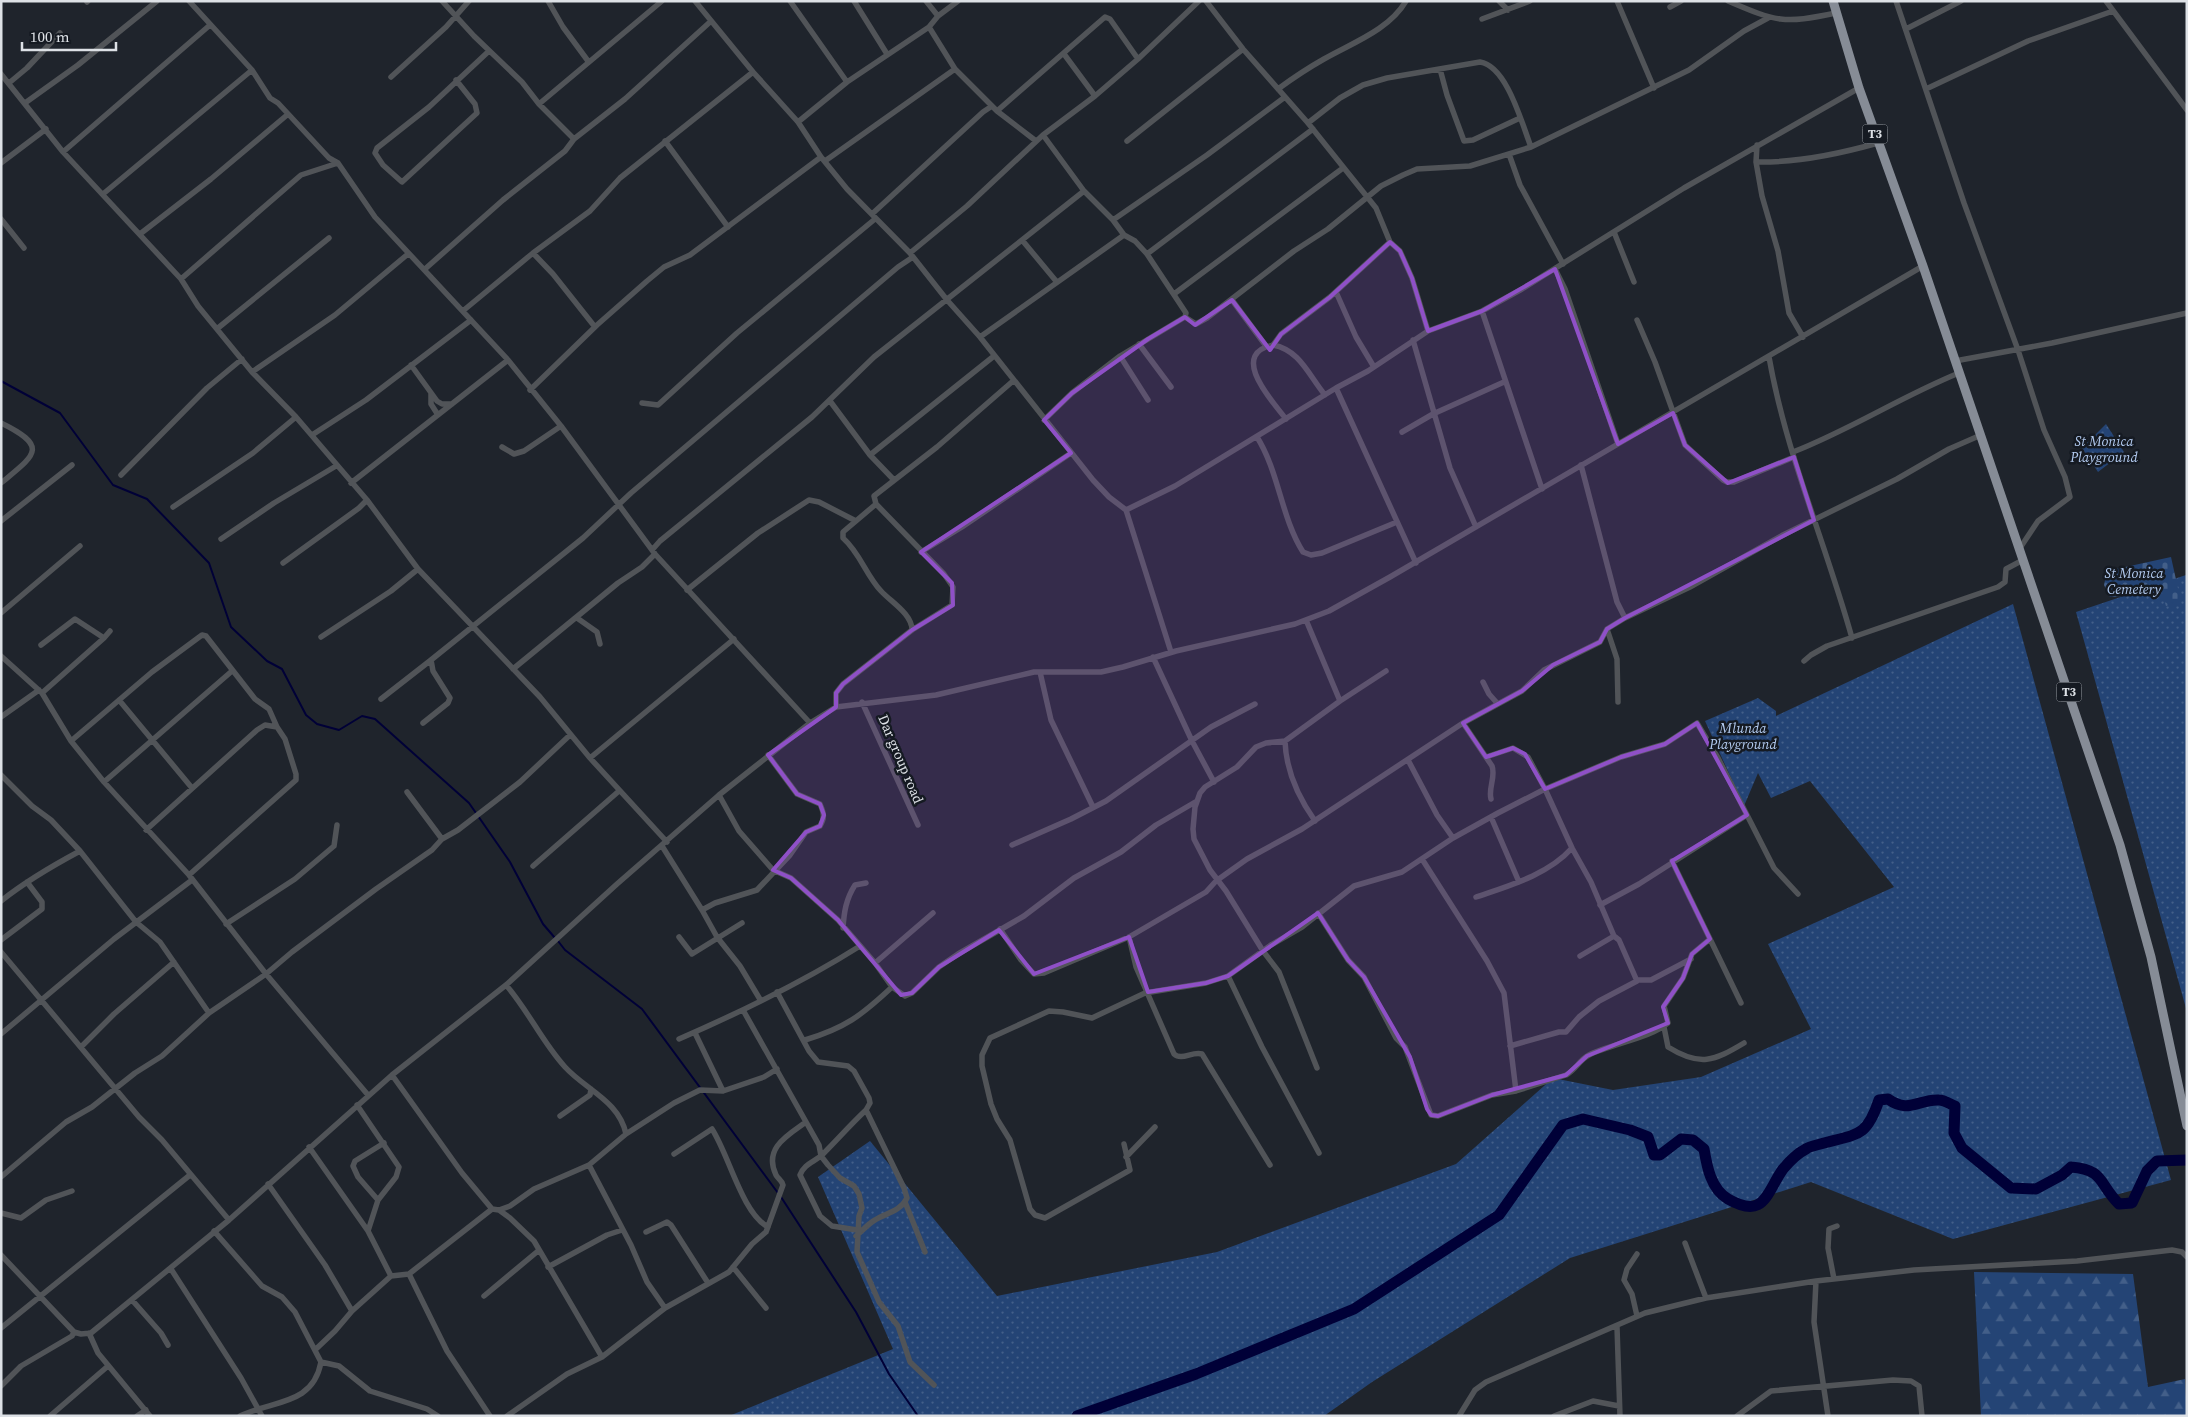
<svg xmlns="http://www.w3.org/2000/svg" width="2188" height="1417" font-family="'Source Serif 4',serif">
  <defs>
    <pattern id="grass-dots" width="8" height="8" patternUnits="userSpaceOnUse" patternTransform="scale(1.25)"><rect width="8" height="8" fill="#244475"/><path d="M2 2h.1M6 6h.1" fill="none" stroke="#435f89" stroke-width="1.8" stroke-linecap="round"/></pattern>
    <pattern id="forest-firs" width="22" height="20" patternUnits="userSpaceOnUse" patternTransform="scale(1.25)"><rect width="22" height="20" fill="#244475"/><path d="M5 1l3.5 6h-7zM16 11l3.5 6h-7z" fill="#435f89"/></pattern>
    <pattern id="cemetery-stones" width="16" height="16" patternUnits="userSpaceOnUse" patternTransform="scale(1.25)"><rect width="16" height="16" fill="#244475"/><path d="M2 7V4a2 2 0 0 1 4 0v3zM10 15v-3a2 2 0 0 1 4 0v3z" fill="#435f89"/></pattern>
  </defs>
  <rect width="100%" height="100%" fill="#1f242c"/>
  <path fill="url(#grass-dots)" d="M 2106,424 L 2124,452 L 2098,472 L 2082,448 Z
    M 2187,509 L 2187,1012 L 2076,612 L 2186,575 Z
    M 2013,604 L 2171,1180 L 1953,1239 L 1811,1182 L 1570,1258 L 1372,1382 L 1324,1416 L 729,1416 L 893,1349 L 818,1177 L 870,1141 L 997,1296 L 1217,1252 L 1456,1164 L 1553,1078 L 1613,1090 L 1701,1077 L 1811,1029 L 1768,944 L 1894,887 L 1810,781 L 1771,798 L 1758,773 L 1744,806 L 1705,721 L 1758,698 L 1776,711 L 1776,716 Z"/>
  <path fill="url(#forest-firs)" d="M 1974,1272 L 2133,1274 L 2148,1387 L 2185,1379 L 2187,1416 L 1981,1416 Z"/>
  <path fill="url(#cemetery-stones)" d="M 2171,557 L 2181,602 L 2166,606 L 2162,593 L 2156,585 L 2140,595 L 2110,597 L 2104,585 L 2107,571 Z"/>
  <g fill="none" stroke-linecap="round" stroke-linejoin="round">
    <path stroke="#000037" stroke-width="2" d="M 1,381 L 60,413 L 113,485 L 147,499 L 209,563 L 231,627 L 267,661 L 282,669 L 306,715 L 317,724 L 339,730 L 362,716 L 375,719 L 469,803 L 510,862 L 543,924 L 555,938
      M 558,941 L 565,950 L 642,1009 L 778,1193
      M 781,1197 L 856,1312 L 889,1374 L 918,1416"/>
    <path stroke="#000037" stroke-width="11" d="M 1077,1416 L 1196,1374 L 1354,1309 L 1499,1215 L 1563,1125 L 1583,1119 L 1630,1130 L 1648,1137 L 1654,1155 L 1660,1155 L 1681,1139 L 1693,1140 L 1704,1149 C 1707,1167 1711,1189 1728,1199 C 1765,1220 1766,1193 1783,1169 C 1788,1163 1798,1153 1806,1149 C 1810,1146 1818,1145 1824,1143 C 1859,1134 1867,1136 1879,1100 L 1888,1099 C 1909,1114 1918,1099 1939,1100 C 1944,1100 1950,1104 1955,1106 L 1954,1133 L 1962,1148 L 2011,1188 L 2036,1189 L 2062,1175 L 2071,1167 C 2105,1170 2098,1183 2119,1204 L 2132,1203 L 2147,1171 L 2157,1161 L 2187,1160"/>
    <path stroke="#515458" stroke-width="5.5" d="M 189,1 L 252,70 L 270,98 L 278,103 L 329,158 L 338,163 L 375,217 L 508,360 L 561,426 L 655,554 L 810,723
      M 442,1 L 474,36 L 522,82 L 539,104 L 574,139
      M 548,1 L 563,27 L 588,61
      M 695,1 L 753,72 L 798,122 L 821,157 L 847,189 L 910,253 L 947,300 L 980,337 L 1093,480 L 1109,497 L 1126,510 L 1171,652
      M 790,1 L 847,82
      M 854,1 L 887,54
      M 926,1 L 938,16
      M 1206,1 L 1243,49 L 1308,123 L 1376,208 L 1390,242 L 1400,251 L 1412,278 L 1428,331
      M 1499,1 L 1508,10
      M 1617,1 L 1654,88
      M 1728,1 C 1777,22 1783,24 1836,13
      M 1896,1 L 1964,203 L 2018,350 L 2044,430 L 2065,477 L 2070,497 L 2038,521 L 2020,548
      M 2106,1 L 2187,110
      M 87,2 L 88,1
      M 1670,7 L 1681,1
      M 1482,19 L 1530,1
      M 929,27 L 955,69 L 997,111 L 1036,141
      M 1906,29 L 1961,1
      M 1064,54 L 1095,96
      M 1440,69 L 1447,95 L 1464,141 L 1473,140 L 1520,118
      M 1,74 L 63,152 L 181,279 L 198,306 L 252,372 L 296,417 L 367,500 L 418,569 L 540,697 L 590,758 L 667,842
      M 391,77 L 446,27 L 469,1
      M 456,80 L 475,104 L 477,113 L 402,182 L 383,165 L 375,153 L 377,148 L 429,107 L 489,51
      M 9,83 L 27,68 L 60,33
      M 1278,89 C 1293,78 1308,68 1324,59 C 1352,43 1389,30 1406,1
      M 1926,89 L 2028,41 L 2113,11
      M 25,103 L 78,65 L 157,1
      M 539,104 L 662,1
      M 997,111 L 1105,17 L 1110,19 L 1138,59
      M 798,122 L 847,82 L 929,27 L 938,16 L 958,1
      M 1308,123 L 1340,98 L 1363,85 L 1387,78 L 1480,62 C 1507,66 1522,124 1531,147
      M 1043,135 L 1084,191 L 1113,220 L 1124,235 L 1135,241 L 1147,254 L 1186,313 L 1185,317 L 1120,356 L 1072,393 L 1044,420
      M 665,141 L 728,227
      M 1127,141 L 1243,49
      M 1757,145 L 1756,162 L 1762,196 L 1778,251 L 1789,313 L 1803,337
      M 63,152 L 210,25
      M 1509,154 L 1520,185 L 1563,264
      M 825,161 L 955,69
      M 1756,162 C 1798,163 1839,154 1878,143
      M 1,163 L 46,129
      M 103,194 L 252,70
      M 872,214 L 983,112 L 992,106
      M 1,219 L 24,248
      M 1113,220 L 1207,155 L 1285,97
      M 1614,232 L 1634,282
      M 140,234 L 211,179 L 287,115
      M 1022,240 L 1056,281
      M 533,253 L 553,274 L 595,327
      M 910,253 L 967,206 L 1043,135 L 1095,96 L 1138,59 L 1199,1
      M 1147,254 L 1313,129
      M 425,269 L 503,200 L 565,151 L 574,139 L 625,99 L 710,22
      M 1555,269 L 1565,289 L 1618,444
      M 181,279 L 301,175 L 338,163
      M 1336,292 L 1356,337 L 1374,367
      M 1174,294 L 1343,168
      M 1232,300 L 1266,346
      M 464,310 L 533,253 L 590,211 L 620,178 L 753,72
      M 1482,311 L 1542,489
      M 1185,317 L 1196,324 L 1207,318 L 1294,251 L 1328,229 L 1381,186 L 1403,175 L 1417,169 L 1470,166 L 1531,147 L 1689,70 L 1744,31 L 1768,18
      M 1637,320 L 1655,362 L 1685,445 L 1723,480 L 1727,482 L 1734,482 L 1794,457
      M 218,328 L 329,238
      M 980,337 L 1124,235
      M 1413,340 L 1450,468 L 1476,527
      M 1139,344 L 1171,387
      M 1273,345 C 1300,350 1309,376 1325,395
      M 1120,356 L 1148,400
      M 1769,357 C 1786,454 1826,544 1852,638
      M 1955,361 L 2052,343 L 2187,313
      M 411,365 L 437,401 L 442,404 L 452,404
      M 252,372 L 335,315 L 408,254
      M 1336,388 L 1416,563
      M 530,390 L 597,325 L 647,281 L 664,267 L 690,255 L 821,157
      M 431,393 L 431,404 L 438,415
      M 830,401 L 870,455 L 894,480
      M 642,403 L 658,405 L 737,333 L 875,219
      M 1286,419 C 1273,402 1228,354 1273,345 L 1281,334 L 1330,297 L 1390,242
      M 1,423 C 50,447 35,455 1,483
      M 1402,432 L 1433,414 L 1504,382
      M 312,435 L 366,400 L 471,320
      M 1257,437 C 1279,472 1281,517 1303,552 L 1311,555 L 1322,553 L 1397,522
      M 502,447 L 514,454 L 524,451 L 561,426
      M 1793,452 C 1850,430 1902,396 1959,373
      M 870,455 L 994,356
      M 1581,465 L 1617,602 L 1625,618
      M 121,475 L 207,388 L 242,359
      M 351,483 L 508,360
      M 173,507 L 253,453 L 296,417
      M 1126,510 L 1175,486 L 1336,388 L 1368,371 L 1428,331 L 1482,311 L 1522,289 L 1684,188 L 1859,88
      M 1,521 L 72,465
      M 221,539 L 274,503 L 336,466
      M 652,550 L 660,541 L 812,417 L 874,357 L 1084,191
      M 921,552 L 962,527 L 1071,453
      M 283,563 L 359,508 L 367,500
      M 687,590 L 758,533 L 809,500 L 819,502 L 854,520
      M 1,613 L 80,546
      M 577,618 L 597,632 L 600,644
      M 1306,620 L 1340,701
      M 1607,629 L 1617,659 L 1618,702
      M 912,630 L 952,605 L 953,587 L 944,574 L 876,504 L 874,496 L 937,447 L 1013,381
      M 321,637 L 391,591 L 418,569
      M 41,645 L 75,619 L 104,638 L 110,631
      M 1,656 L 42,693 L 71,741 L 104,782 L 189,875 L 266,974 L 368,1095
      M 1153,657 L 1192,741 L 1214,782
      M 1804,661 L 1811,655 L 1827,646 L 1998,587 L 2005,582 L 2006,569 L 2023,560
      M 513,669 L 618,583 L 642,567 L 655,554
      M 1040,672 L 1051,720 L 1093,807
      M 1483,682 L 1489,694 L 1497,703
      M 42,693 L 104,638
      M 381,699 L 431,660
      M 119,700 L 192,788
      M 862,702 L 918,825
      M 836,707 L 836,693 L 843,684 L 912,630 C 912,614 891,602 881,591 C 866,575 860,553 843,538 L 843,532 L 876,504
      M 1,717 L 39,690
      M 423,723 L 448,703 L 450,698 L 433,671 L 431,660 L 583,538 L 631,493 L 898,267 L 913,257
      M 1463,723 L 1492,766 C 1496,777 1488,788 1491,799
      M 71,741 L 152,672 L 202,635 L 206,636 L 255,699 L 269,709 L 277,727
      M 1285,741 L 1266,743 L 1256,747 L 1237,767 L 1205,787 L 1200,793 L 1195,807 L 1193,829 L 1194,839 L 1210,870 L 1226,891 L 1263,951 L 1279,972 L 1317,1068
      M 590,758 L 734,639
      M 1408,760 L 1437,815 L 1453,838
      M 1,775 L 32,806 L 51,820 L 80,851 L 136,922 L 160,942 L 209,1013
      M 104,782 L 232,671
      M 407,792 L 442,839
      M 719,795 L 739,831 L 773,870 L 791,878 L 838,920 L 875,963 L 892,987 L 905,996 L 912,993 L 939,967 L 958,954 L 1024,916 L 1074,878 L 1121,852 L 1156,825 L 1197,801
      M 1491,817 L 1519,882
      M 1315,821 C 1298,797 1286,771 1285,741 L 1340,701 L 1386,671
      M 146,830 L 257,730 L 265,725 L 277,727 L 285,739 L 296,774 L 296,780 L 189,875
      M 1012,845 L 1071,819 L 1106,801 L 1211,727 L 1255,704
      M 662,846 L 702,910 L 717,937 L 740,966 L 761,1001
      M 533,866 L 619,791
      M 1476,897 C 1508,886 1548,875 1572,848 L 1545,789 L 1528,757 L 1513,748 L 1486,757
      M 1,901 C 26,881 52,866 80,851
      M 1600,905 L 1639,884 L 1747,815
      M 702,910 L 715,903 L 757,890 L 790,855 L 806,832 L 820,826 C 825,818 824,813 820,804 L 797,794 L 768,755
      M 1318,913 L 1348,960 L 1364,977 L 1396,1038 L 1405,1047 L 1431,1115 L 1438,1116 L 1492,1095 L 1516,1091 L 1504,993 L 1487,961 L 1422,859
      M 226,924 L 295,879 L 334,846 L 337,825
      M 843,928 C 844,912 846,899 855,885 L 866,883
      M 1000,929 L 1021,960 L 1034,974 L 1044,973 L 1129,937 L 1206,892 L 1216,881 L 1247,859 L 1302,829 L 1463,723 L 1522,691 L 1544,670 L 1600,642 L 1607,629 L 1625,618 L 1690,587 L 1783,535 L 1897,479 L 1949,449 L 1981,435
      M 679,937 L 692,954 L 742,923
      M 1129,937 L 1136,967 L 1174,1054 C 1182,1061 1192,1051 1202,1054 L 1270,1165
      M 1710,939 L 1741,1003
      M 1,940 L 42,909 L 42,902 L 27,882
      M 1,952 L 139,1117 L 162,1140 L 229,1220
      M 1580,956 L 1614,936
      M 875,963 L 933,913
      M 1228,976 L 1262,1047 L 1319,1153
      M 1637,980 L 1651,980 L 1691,959
      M 777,992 L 809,1051 L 818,1062 L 848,1066 L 854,1071 L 869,1098 L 870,1103 L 866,1110 L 904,1188 L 907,1198 C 900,1212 886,1213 875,1220 C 868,1224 862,1231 856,1236
      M 743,1010 L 819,1145 L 821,1156 L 828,1165 L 840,1178 L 854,1186 L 859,1194 L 862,1208 L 859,1216 L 857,1252 L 879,1302 L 898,1326 L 910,1362 L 934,1385
      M 1664,1027 L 1668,1047 C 1700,1067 1714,1061 1744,1043
      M 695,1033 L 723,1091
      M 1,1034 L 114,939 L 192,880
      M 679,1039 C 741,1012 803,982 860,946
      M 805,1040 C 845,1028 861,1016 892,987
      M 1510,1046 L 1559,1032 L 1566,1032 L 1579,1017 L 1599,1001 L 1637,981 L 1619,940 L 1614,936 L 1591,882 L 1572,848
      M 81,1047 L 114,1014 L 174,962
      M 392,1075 L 462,1173 L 492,1209
      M 1516,1091 L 1566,1075 C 1576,1070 1579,1060 1589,1055 C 1611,1044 1651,1038 1668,1023 L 1664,1006 L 1683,978 L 1692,954 L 1710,939 L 1672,861
      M 357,1105 L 399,1167 L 396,1177 L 378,1200 L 368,1231 L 391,1276
      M 560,1116 L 590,1095 L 591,1089
      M 626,1134 L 674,1103 L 700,1090 L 723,1091 L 764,1077 L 777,1069
      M 1124,1144 L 1130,1170 L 1045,1218 L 1035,1215 L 1030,1209 L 1010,1140 L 997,1119 L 991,1104 L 982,1066 L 982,1055 L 990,1038 L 1049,1011 L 1063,1012 L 1092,1018 L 1145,993 L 1206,983 L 1228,976 L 1271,945 L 1302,927 L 1354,886 L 1402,872 L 1453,838 L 1498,813 L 1545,789 L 1621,757 L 1665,744 L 1697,723 L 1718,758 L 1774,868 L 1798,894
      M 309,1147 L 368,1231
      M 674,1154 L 712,1129 C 729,1155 742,1213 768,1227
      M 1126,1157 L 1155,1127
      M 589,1165 L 631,1245 L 647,1282 L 665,1308
      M 1,1177 L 66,1122 L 92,1107 L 135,1073 L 162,1056 L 209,1013 L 266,974 L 292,952 L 376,889 L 432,850 L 442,839 L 458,830 L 520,782 L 570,735
      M 268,1184 L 325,1265 L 352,1311
      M 378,1200 L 358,1177 L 353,1166 L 355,1161 L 384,1143
      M 905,1202 L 925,1252
      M 499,1210 L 510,1218 L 534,1241 L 602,1357
      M 1,1213 L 21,1218 L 46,1200 L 72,1191
      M 857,1230 L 832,1226 L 820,1216 L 800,1175 C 804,1164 814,1162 822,1155 C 837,1140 851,1124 866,1110
      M 214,1231 L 262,1286 L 282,1297 L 295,1312 L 321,1362 L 339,1366 L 370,1391 L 427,1409 L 438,1416
      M 646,1232 L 667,1222 L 671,1225 L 708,1283
      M 1685,1243 L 1706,1298
      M 1,1255 L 74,1332 L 81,1334 L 91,1333 L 229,1220 L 392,1075 L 506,985 L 617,884 L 719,795 L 810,723 L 836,707 L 936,695 L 1034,672 L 1101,672 L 1123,667 L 1176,651 L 1295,624 L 1329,611 L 1390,577 L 1923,266
      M 548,1267 L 607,1235 L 622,1230
      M 733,1267 L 766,1308
      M 171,1269 L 241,1378 L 262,1416
      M 409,1274 L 447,1351 L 490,1416
      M 1834,1279 L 1828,1248 L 1829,1229 L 1837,1226
      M 1816,1281 L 1814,1322 L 1828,1416
      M 484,1296 L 538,1251
      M 132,1300 L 161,1333 L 168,1345
      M 1637,1316 L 1632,1294 L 1624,1280 L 1627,1269 L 1637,1254
      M 1617,1327 L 1620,1416
      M 1,1328 L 190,1175
      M 89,1333 L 98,1353 L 150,1416
      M 316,1349 L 335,1331 L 352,1311 L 391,1276 L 409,1274 L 492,1209 L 499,1210 L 510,1206 L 534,1189 L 589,1165 L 626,1134 C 619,1101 586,1090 565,1067 C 542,1042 528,1010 506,985
      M 1,1386 L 21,1366 L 72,1336 L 74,1332
      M 50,1416 L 108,1366
      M 137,1416 L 146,1410
      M 240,1416 C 272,1400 313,1406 321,1362
      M 507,1416 L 567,1374 L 602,1357 L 665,1308 L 729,1272 L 752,1244 L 766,1232 L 783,1185 C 782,1180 778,1179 776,1175 C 763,1148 788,1135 806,1122
      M 1459,1416 L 1475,1390 L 1486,1382 L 1645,1313 L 1706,1298 L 1816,1281 L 1914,1270 L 2077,1261 L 2172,1250 L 2182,1252 L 2187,1257
      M 1554,1416 L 1593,1401 L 1619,1406
      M 1737,1416 L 1771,1391 L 1893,1380 L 1911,1381 L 1919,1386 L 1922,1416"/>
    <path stroke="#868c96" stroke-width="9" d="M 1833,1 L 1859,88 L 1923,266 L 2120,845 L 2151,957 L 2187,1126"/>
  </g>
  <path fill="#8f50c7" fill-opacity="0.2" stroke="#8f50c7" stroke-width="4" stroke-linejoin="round" d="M 1390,242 L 1400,251 L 1412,278 L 1428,331 L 1482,311 L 1555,269 L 1618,444 L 1673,413 L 1685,445 L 1728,483 L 1794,457 L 1814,520 L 1625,618 L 1607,629 L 1600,642 L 1553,665 L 1522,691 L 1463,723 L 1486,757 L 1513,748 L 1525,754 L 1545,789 L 1621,757 L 1665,744 L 1697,723 L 1747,815 L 1672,861 L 1710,939 L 1692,954 L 1683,978 L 1663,1007 L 1668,1023 L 1587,1056 L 1566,1075 L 1492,1095 L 1438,1116 L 1431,1115 L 1427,1109 L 1410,1057 L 1364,977 L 1348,960 L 1318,913 L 1228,976 L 1206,983 L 1148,992 L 1129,937 L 1034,974 L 999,930 L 939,967 L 912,993 L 901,995 L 838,920 L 791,878 L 773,870 L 806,832 L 820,826 L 824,815 L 820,804 L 797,794 L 768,755 L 836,707 L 836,693 L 843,684 L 912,630 L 953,605 L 952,583 L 921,552 L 1071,453 L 1044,420 L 1072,393 L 1148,339 L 1185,317 L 1195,325 L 1232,300 L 1270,350 L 1281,334 L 1330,297 Z"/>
  <g text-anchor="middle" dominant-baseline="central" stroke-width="5" stroke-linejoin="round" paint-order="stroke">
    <g fill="#151a22" stroke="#a1a5ab" stroke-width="1">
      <rect x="1862.5" y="124.5" width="25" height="19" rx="4"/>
      <rect x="2056.5" y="682.5" width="25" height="19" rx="4"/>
    </g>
    <g font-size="12" font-weight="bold" fill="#dde1e6">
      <text x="1875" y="134">T3</text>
      <text x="2069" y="692">T3</text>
    </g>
    <g font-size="14" font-style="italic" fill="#b1c9ee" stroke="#151a22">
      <text x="2104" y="441">St Monica<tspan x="2104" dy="16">Playground</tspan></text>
      <text x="2134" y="573">St Monica<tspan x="2134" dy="16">Cemetery</tspan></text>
      <text x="1743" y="728">Mlunda<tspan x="1743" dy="16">Playground</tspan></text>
    </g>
    <g font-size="14" fill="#dde1e6" stroke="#151a22">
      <text transform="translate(901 759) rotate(67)">Dar group road</text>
    </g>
  </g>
  <rect width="2188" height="1417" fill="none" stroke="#dde1e6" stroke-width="5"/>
  <path d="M22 42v8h94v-8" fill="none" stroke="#dde1e6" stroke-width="2.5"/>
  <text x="30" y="42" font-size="15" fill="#dde1e6" stroke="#151a22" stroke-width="4" paint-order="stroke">100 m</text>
</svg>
